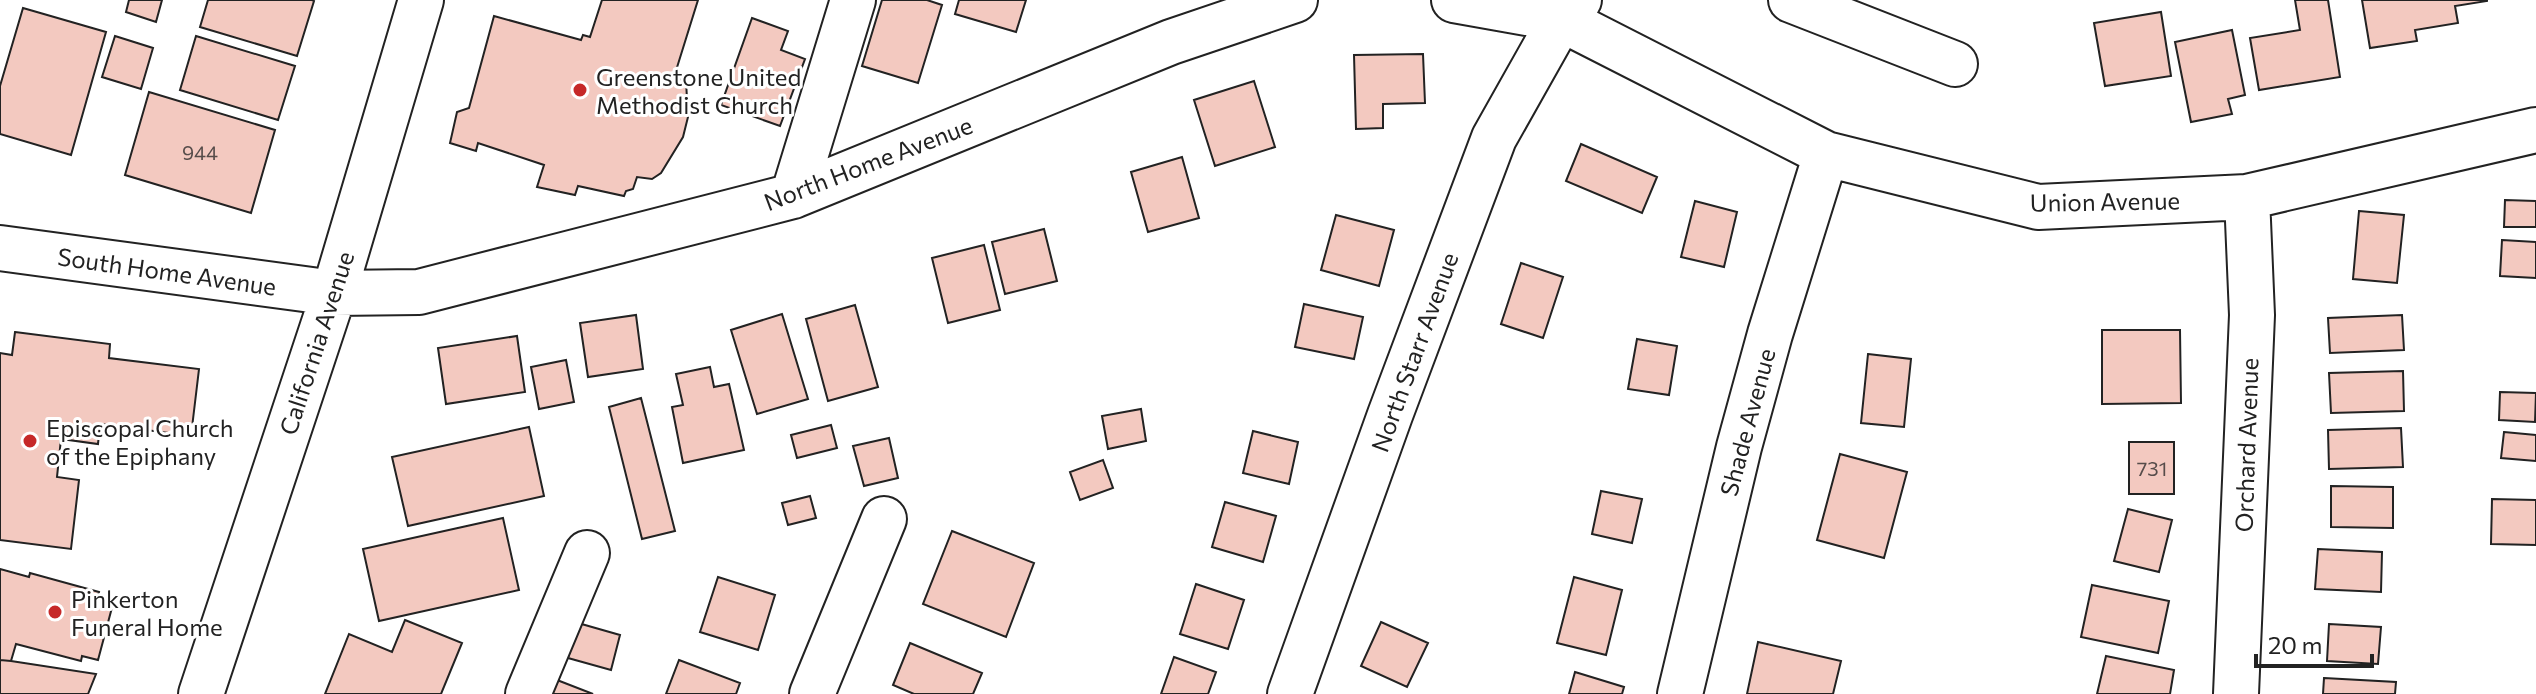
<svg xmlns="http://www.w3.org/2000/svg" width="2536" height="694" font-family="Commissioner,sans-serif">
  <rect width="100%" height="100%" fill="#fff"/>
  <path fill="#f3c9c0" stroke="#222" stroke-width="2" d="M 129,0 L 162,0 L 156,22 L 126,12 Z
    M 208,0 L 312,0 L 314,1 L 297,56 L 200,27 Z
    M 602,0 L 698,0 L 674,77 L 686,81 L 688,117 L 683,137 L 661,173 L 652,179 L 637,177 L 633,189 L 626,191 L 624,196 L 578,186 L 575,195 L 537,187 L 544,165 L 478,143 L 476,151 L 450,143 L 457,112 L 469,108 L 494,16 L 581,40 L 583,35 L 590,37 Z
    M 882,0 L 927,0 L 942,5 L 918,83 L 862,66 Z
    M 959,0 L 1026,0 L 1016,32 L 955,14 Z
    M 2295,0 L 2328,0 L 2340,77 L 2259,90 L 2250,38 L 2300,30 Z
    M 2362,0 L 2487,0 L 2487,1 L 2455,6 L 2458,23 L 2415,30 L 2417,41 L 2370,48 Z
    M 23,8 L 106,32 L 71,155 L 0,134 L 0,86 Z
    M 2161,12 L 2171,76 L 2105,86 L 2094,23 Z
    M 752,18 L 788,31 L 781,50 L 805,59 L 780,126 L 721,105 Z
    M 2232,30 L 2245,95 L 2228,99 L 2232,114 L 2191,122 L 2175,42 Z
    M 115,36 L 153,48 L 141,89 L 102,77 Z
    M 196,36 L 295,66 L 278,120 L 180,90 Z
    M 1423,54 L 1425,103 L 1383,104 L 1383,128 L 1356,129 L 1354,55 Z
    M 1254,81 L 1275,147 L 1215,166 L 1194,100 Z
    M 149,92 L 275,130 L 251,213 L 125,175 Z
    M 1581,144 L 1657,177 L 1642,213 L 1566,181 Z
    M 1182,157 L 1199,218 L 1148,232 L 1131,172 Z
    M 2505,200 L 2536,201 L 2536,227 L 2504,227 Z
    M 1695,201 L 1737,212 L 1724,267 L 1681,257 Z
    M 2359,211 L 2404,215 L 2397,283 L 2353,279 Z
    M 1336,215 L 1394,230 L 1379,286 L 1321,270 Z
    M 1044,229 L 1057,281 L 1005,294 L 992,242 Z
    M 2502,240 L 2536,242 L 2536,278 L 2500,276 Z
    M 984,245 L 1000,310 L 948,323 L 932,258 Z
    M 1521,263 L 1563,277 L 1543,338 L 1501,324 Z
    M 1304,304 L 1363,317 L 1354,359 L 1295,347 Z
    M 855,305 L 878,387 L 828,401 L 806,319 Z
    M 782,314 L 808,399 L 757,414 L 731,330 Z
    M 636,315 L 643,369 L 588,377 L 580,323 Z
    M 2402,315 L 2404,350 L 2330,353 L 2328,318 Z
    M 2102,330 L 2180,330 L 2181,403 L 2102,404 Z
    M 15,332 L 110,344 L 109,358 L 199,369 L 191,436 L 100,424 L 98,444 L 61,439 L 57,477 L 79,480 L 71,549 L 0,540 L 0,353 L 12,355 Z
    M 517,336 L 525,392 L 446,404 L 438,348 Z
    M 1637,339 L 1677,346 L 1669,395 L 1628,389 Z
    M 1868,354 L 1911,359 L 1904,427 L 1861,423 Z
    M 566,360 L 574,402 L 539,409 L 531,367 Z
    M 710,367 L 714,387 L 729,384 L 744,450 L 683,463 L 672,407 L 683,405 L 676,374 Z
    M 2403,371 L 2404,411 L 2331,413 L 2329,373 Z
    M 2500,392 L 2536,393 L 2535,422 L 2499,420 Z
    M 641,398 L 675,531 L 642,539 L 609,407 Z
    M 1141,409 L 1146,441 L 1108,449 L 1102,416 Z
    M 831,425 L 837,448 L 797,458 L 791,435 Z
    M 529,427 L 544,496 L 408,526 L 392,457 Z
    M 2401,428 L 2403,467 L 2329,469 L 2328,430 Z
    M 1253,431 L 1298,442 L 1289,484 L 1243,473 Z
    M 2504,432 L 2536,435 L 2536,461 L 2501,458 Z
    M 889,438 L 898,478 L 864,486 L 853,446 Z
    M 2129,442 L 2174,442 L 2174,494 L 2129,494 Z
    M 1840,454 L 1907,472 L 1884,558 L 1817,540 Z
    M 1103,460 L 1113,488 L 1080,500 L 1070,472 Z
    M 2331,486 L 2393,487 L 2393,528 L 2331,527 Z
    M 1601,491 L 1642,499 L 1632,543 L 1592,534 Z
    M 810,496 L 816,518 L 788,525 L 782,503 Z
    M 2492,499 L 2536,500 L 2536,545 L 2491,544 Z
    M 1225,502 L 1276,516 L 1263,562 L 1212,547 Z
    M 2128,509 L 2172,520 L 2159,572 L 2114,561 Z
    M 503,518 L 519,590 L 379,621 L 363,549 Z
    M 952,531 L 1034,563 L 1006,637 L 923,604 Z
    M 2318,549 L 2382,552 L 2381,592 L 2315,589 Z
    M 0,569 L 29,577 L 30,573 L 99,592 L 98,596 L 114,600 L 98,660 L 82,656 L 81,661 L 16,644 L 11,661 L 0,660 Z
    M 718,577 L 775,595 L 758,650 L 700,632 Z
    M 1574,577 L 1622,590 L 1606,655 L 1557,643 Z
    M 1196,584 L 1244,600 L 1228,649 L 1180,634 Z
    M 2092,585 L 2169,601 L 2158,653 L 2081,637 Z
    M 405,620 L 462,643 L 441,694 L 325,694 L 349,634 L 392,652 Z
    M 1381,622 L 1428,643 L 1407,687 L 1361,666 Z
    M 578,623 L 620,635 L 611,670 L 568,658 Z
    M 2329,624 L 2381,627 L 2378,664 L 2327,661 Z
    M 1758,642 L 1841,661 L 1833,694 L 1747,694 Z
    M 910,643 L 982,673 L 973,694 L 914,694 L 893,685 Z
    M 2106,656 L 2174,670 L 2170,694 L 2097,694 Z
    M 1174,657 L 1216,672 L 1208,694 L 1161,694 Z
    M 0,660 L 11,661 L 96,674 L 88,694 L 0,694 Z
    M 679,660 L 740,683 L 736,694 L 666,694 Z
    M 1575,672 L 1624,687 L 1622,694 L 1569,694 Z
    M 2324,678 L 2396,682 L 2395,694 L 2323,694 Z
    M 557,680 L 593,694 L 552,694 Z"/>
  <g fill="none" stroke-linecap="round" stroke-linejoin="round">
    <defs>
      <path id="minor" d="M 1454,0 L 1561,19 L 1826,154 L 2038,207 L 2247,197 L 2536,130
        M 1791,0 L 1955,64
        M 793,196 L 853,0
        M 0,248 L 334,293 L 419,292 L 793,196 L 1171,42 L 1295,0
        M 201,694 L 334,293 L 421,0
        M 528,694 L 587,553
        M 812,694 L 884,519
        M 1290,694 L 1390,415 L 1494,138 L 1561,19 L 1579,0
        M 1680,694 L 1739,447 L 1770,334 L 1826,154
        M 2236,694 L 2252,315 L 2247,197"/>
    </defs>
    <use href="#minor" stroke="#222" stroke-width="48"/>
    <use href="#minor" stroke="#fff" stroke-width="44"/>
  </g>
  <g fill="#c62828" stroke="#fff" stroke-width="3">
    <circle cx="580" cy="90" r="8"/>
    <circle cx="30" cy="441" r="8"/>
    <circle cx="55" cy="612" r="8"/>
  </g>
  <g text-anchor="middle" dominant-baseline="central" stroke-width="6" stroke-linejoin="round" paint-order="stroke">
    <g font-size="20" fill="#564c4a">
      <text x="200" y="152">944</text>
      <text x="2152" y="468">731</text>
    </g>
    <g font-size="24" fill="#222" stroke="#fff" text-anchor="start">
      <text x="596" y="76">Greenstone United<tspan x="596" dy="28">Methodist Church</tspan></text>
      <text x="46" y="427">Episcopal Church<tspan x="46" dy="28">of the Epiphany</tspan></text>
      <text x="71" y="598">Pinkerton<tspan x="71" dy="28">Funeral Home</tspan></text>
    </g>
    <g font-size="24" fill="#222" stroke="#fff">
      <text transform="translate(868 163) rotate(-21)">North Home Avenue</text>
      <text transform="translate(2105 201) rotate(-1)">Union Avenue</text>
      <text transform="translate(167 271) rotate(8)">South Home Avenue</text>
      <text transform="translate(316 343) rotate(-72)">California Avenue</text>
      <text transform="translate(1414 352) rotate(-70)">North Starr Avenue</text>
      <text transform="translate(1747 422) rotate(-75)">Shade Avenue</text>
      <text transform="translate(2246 445) rotate(-88)">Orchard Avenue</text>
    </g>
  </g>
  <path d="M2256 654v12h116v-12" fill="none" stroke="#222222" stroke-width="4"/>
  <text x="2268" y="654" font-size="24" fill="#222222" stroke="#ffffff" stroke-width="6" paint-order="stroke">20 m</text>
</svg>
